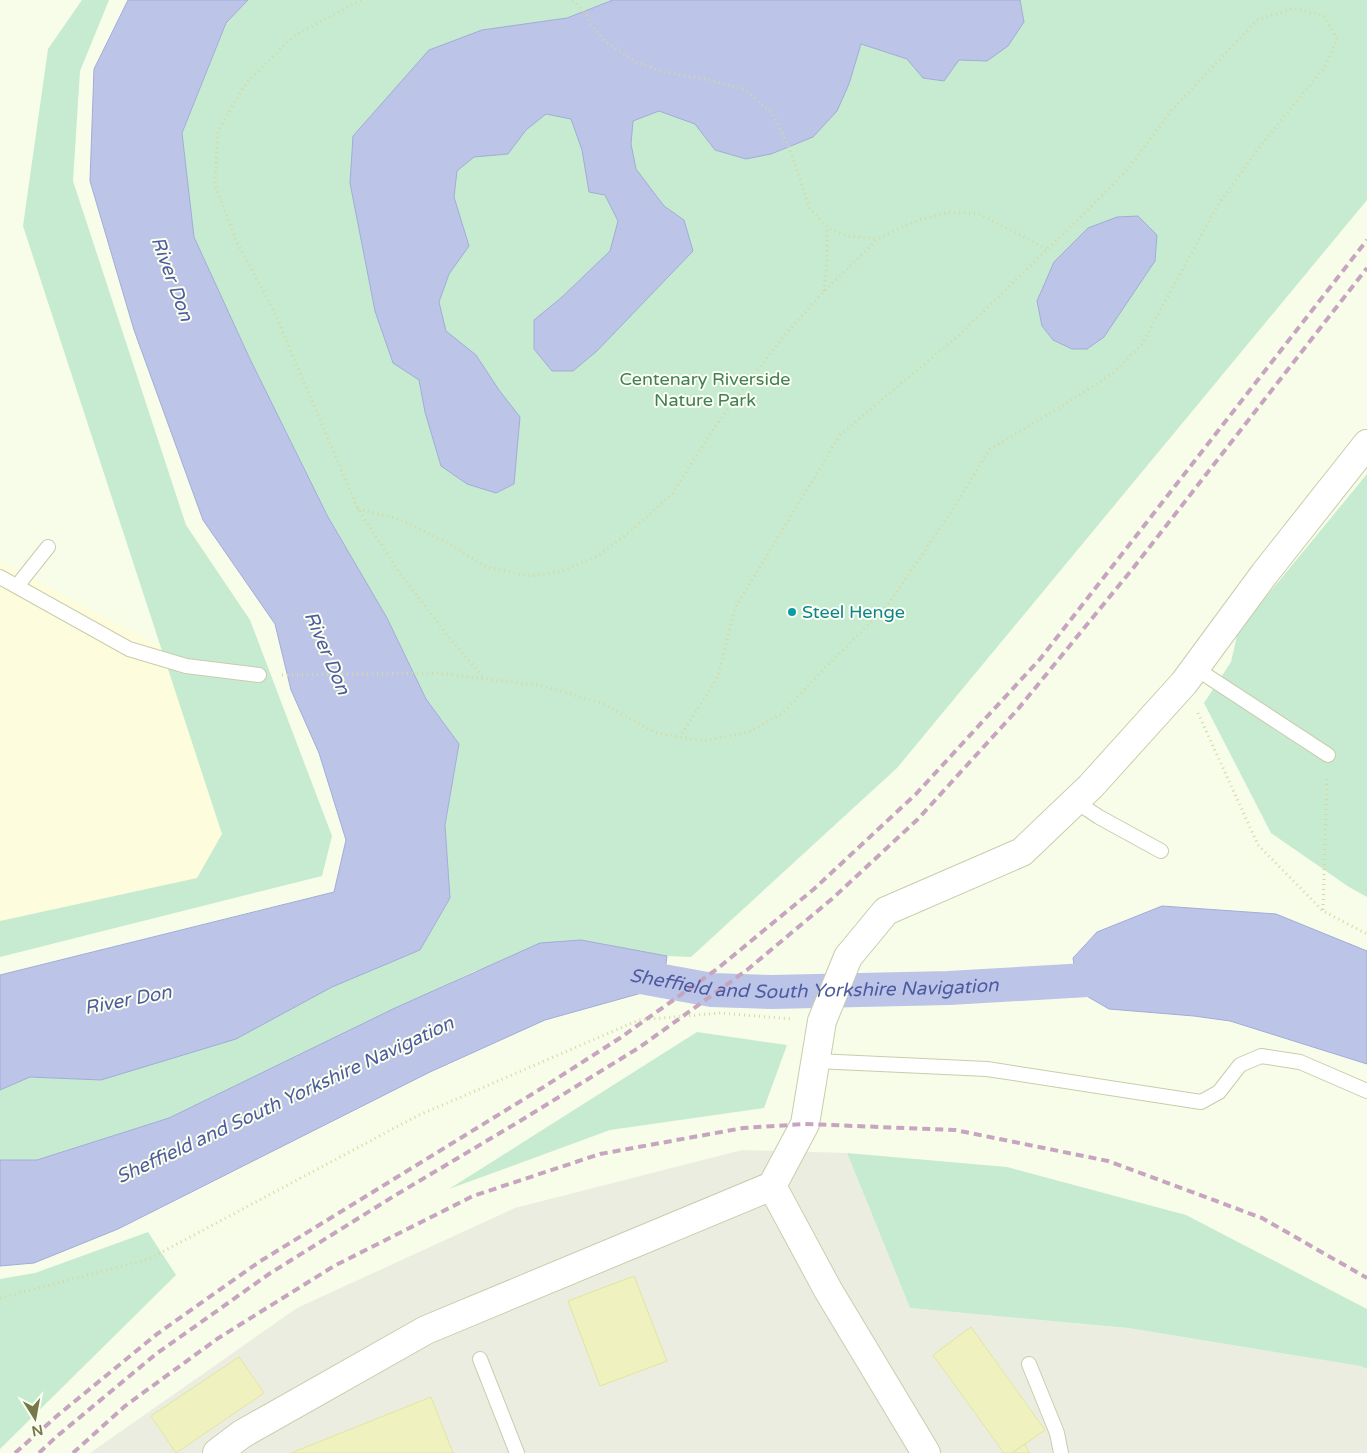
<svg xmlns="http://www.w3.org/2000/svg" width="1367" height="1453" font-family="'Varela Round',sans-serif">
  <rect width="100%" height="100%" fill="#f7fde8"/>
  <path fill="#fdfcdc" d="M 0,561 L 161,647 L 222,834 L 197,878 L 0,921 Z"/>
  <path fill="#ecede1" d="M 742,1150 L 847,1153 L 910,1308 L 1128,1328 L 1360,1366 L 1367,1369 L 1367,1453 L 90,1453 L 297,1308 L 515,1208 Z"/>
  <path fill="#c6ebd0" d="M 82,0 L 109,0 L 80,71 L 73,181 L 186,525 L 250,620 L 332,836 L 322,876 L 0,957 L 0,921 L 197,878 L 222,834 L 23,226 L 48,49 Z
    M 248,0 L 1367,0 L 1367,200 L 897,768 L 691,957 L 667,956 L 581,940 L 475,971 L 169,1118 L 37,1160 L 0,1160 L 0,1090 L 30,1077 L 101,1080 L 420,950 L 450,898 L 445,825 L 459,744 L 426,699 L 387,618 L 328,517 L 249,357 L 194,237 L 182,133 L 226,23 Z
    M 1367,474 L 1367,897 L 1349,887 L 1271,833 L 1204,703 L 1231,662 L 1238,631 Z
    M 697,1032 L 787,1045 L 764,1108 L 610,1130 L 449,1189 Z
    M 847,1153 L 1007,1167 L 1186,1215 L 1367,1309 L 1367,1369 L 1360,1366 L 1128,1328 L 910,1308 Z
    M 148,1232 L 176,1275 L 0,1449 L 0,1279 L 35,1273 Z"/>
  <path fill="#bcc4e7" stroke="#a2acd9" d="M 128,0 L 248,0 L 226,23 L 182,133 L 194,237 L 249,357 L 328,517 L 387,618 L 426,699 L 459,744 L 445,825 L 450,898 L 420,950 L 332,987 L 236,1039 L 101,1080 L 30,1077 L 0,1090 L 0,975 L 334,892 L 346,840 L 319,753 L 291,690 L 275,624 L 203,520 L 134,330 L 90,181 L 94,69 Z
    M 613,0 L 1020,0 L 1024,22 L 1008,46 L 987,61 L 959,60 L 944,81 L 923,78 L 907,59 L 861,44 L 849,84 L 837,111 L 813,137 L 771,154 L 746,159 L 715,150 L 695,124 L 659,111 L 633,121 L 631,144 L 636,169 L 664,206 L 684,220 L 693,251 L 597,351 L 573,371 L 552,371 L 534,349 L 534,320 L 562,297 L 610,251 L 618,221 L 605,195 L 589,192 L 582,150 L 571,119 L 546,114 L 526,130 L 508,154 L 474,157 L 457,171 L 454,197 L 469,246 L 449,274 L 439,302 L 446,331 L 476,355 L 499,390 L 520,417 L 514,484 L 496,493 L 467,484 L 441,466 L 425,412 L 419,380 L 393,363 L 375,311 L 350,183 L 353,136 L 429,50 L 482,30 L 567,18 Z
    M 1138,216 L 1157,235 L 1155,261 L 1104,337 L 1087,349 L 1072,349 L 1053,340 L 1042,326 L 1037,301 L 1054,262 L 1088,228 L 1117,217 Z
    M 1162,906 L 1276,914 L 1367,951 L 1367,1064 L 1230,1021 L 1194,1016 L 1109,1009 L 1078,991 L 1073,958 L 1097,932 Z
    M 581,940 L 667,956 L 663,987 L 545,1020 L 430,1072 L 118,1229 L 34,1263 L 0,1266 L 0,1160 L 37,1160 L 169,1118 L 395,1008 L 540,943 Z"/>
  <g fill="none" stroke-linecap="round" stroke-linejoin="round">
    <path stroke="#bcc4e7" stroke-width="34" id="s1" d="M 620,976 L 630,975 L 712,990 L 772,992 L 949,988 L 1122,978"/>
  </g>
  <path fill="#eff2bf" stroke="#e2e5a0" d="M 634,1276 L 667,1361 L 600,1386 L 568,1301 Z
    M 971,1327 L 1045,1430 L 1012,1453 L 1004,1453 L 933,1355 Z
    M 239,1357 L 264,1393 L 176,1453 L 151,1416 Z
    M 431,1397 L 453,1453 L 291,1453 Z
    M 1025,1444 L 1029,1453 L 1012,1453 Z"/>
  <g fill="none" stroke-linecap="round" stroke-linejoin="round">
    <defs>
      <path id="lane" d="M 0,577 L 129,649 L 186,666 L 259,675
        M 17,586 L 48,547
        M 1195,668 L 1328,755
        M 1075,801 L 1099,817 L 1161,851
        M 816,1061 L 987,1069 L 1201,1102 L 1219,1092 L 1240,1065 L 1261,1056 L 1300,1062 L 1367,1091
        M 480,1359 L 517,1453
        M 1029,1364 L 1057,1433 L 1061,1453"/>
      <path id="street" d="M 772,1186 L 828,1290 L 926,1453
        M 217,1453 L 242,1434 L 426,1330 L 772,1186 L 805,1124 L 822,1021 L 848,957 L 886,911 L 1022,852 L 1091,786 L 1184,683 L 1265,573 L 1367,444"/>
    </defs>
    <use href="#lane" stroke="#c9cdab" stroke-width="16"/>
    <use href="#street" stroke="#c9cdab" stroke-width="30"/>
    <path stroke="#d5d8a2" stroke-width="3" stroke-dasharray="1 4" stroke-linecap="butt" d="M 361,0 L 295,35 L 246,83 L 218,131 L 215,185 L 237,243 L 272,307 L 358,509 L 399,572 L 448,636 L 484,678
      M 573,0 L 584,11 L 593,27 L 606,42 L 636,62 L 665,72 L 710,80 L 745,90 L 772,113 L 789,147 L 810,209 L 827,227 L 846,236 L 877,239
      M 824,291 L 827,261 L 827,227
      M 358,509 L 399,519 L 448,543 L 487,567 L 528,576 L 560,572 L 599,555 L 632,530 L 673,493 L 711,432 L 750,380 L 784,336 L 824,291 L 878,239 L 913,222 L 949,212 L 979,214 L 1047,249
      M 282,675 L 438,673 L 543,686 L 602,703 L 656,733 L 704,741 L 749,732 L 783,713 L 820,673 L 887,606 L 953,509 L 990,449 L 1059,408 L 1113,373 L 1142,344 L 1217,206 L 1261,145 L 1324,68 L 1337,39 L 1324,16 L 1295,8 L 1257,20 L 1171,111 L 1127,170 L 1090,208 L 960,334 L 840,435 L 735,608 L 718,676 L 680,737
      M 1198,713 L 1258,845 L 1323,911 L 1367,934
      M 1323,910 L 1327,776
      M 0,1298 L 149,1259 L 417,1116 L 639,1020 L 720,1013 L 792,1019"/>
    <use href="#lane" stroke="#fff" stroke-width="14"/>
    <use href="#street" stroke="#fff" stroke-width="28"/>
    <path stroke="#c7a5c0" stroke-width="4" stroke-dasharray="8 5" stroke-linecap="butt" d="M 15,1453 L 58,1415 L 157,1334 L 259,1262 L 542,1088 L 620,1038 L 717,969 L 814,889 L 916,794 L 1040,659 L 1367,240
      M 39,1453 L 56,1437 L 156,1354 L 269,1274 L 394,1196 L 520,1121 L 640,1047 L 747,970 L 833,898 L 918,819 L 1018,709 L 1134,567 L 1367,268
      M 73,1453 L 125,1406 L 217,1339 L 334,1266 L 473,1196 L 600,1154 L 743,1128 L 805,1124 L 955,1130 L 1108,1161 L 1262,1218 L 1367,1278"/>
  </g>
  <circle fill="#0f9aa8" stroke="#fbffef" stroke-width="2" cx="792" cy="612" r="5"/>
  <g text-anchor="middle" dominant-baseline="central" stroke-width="4" stroke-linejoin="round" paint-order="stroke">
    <g font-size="18" fill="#437d59" stroke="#fbffef">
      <text x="705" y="379">Centenary Riverside<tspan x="705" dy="21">Nature Park</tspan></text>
    </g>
    <g font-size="18" fill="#0d838f" stroke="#fbffef" text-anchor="start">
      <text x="802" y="612">Steel Henge</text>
    </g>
    <g font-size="19" font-style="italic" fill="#4e5ba0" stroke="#fbffef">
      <text transform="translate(172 279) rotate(70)">River Don</text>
      <text transform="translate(327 653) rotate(67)">River Don</text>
      <text stroke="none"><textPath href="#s1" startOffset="195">Sheffield and South Yorkshire Navigation</textPath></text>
      <text transform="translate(128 1000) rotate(-11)">River Don</text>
      <text transform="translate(285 1100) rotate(-25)">Sheffield and South Yorkshire Navigation</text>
    </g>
  </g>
  <g transform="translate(35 1418) rotate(169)" stroke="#fbffef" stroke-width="4" paint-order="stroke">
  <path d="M0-4L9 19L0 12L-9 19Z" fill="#76774b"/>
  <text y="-8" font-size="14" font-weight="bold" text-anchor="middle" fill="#76774b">N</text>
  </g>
</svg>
